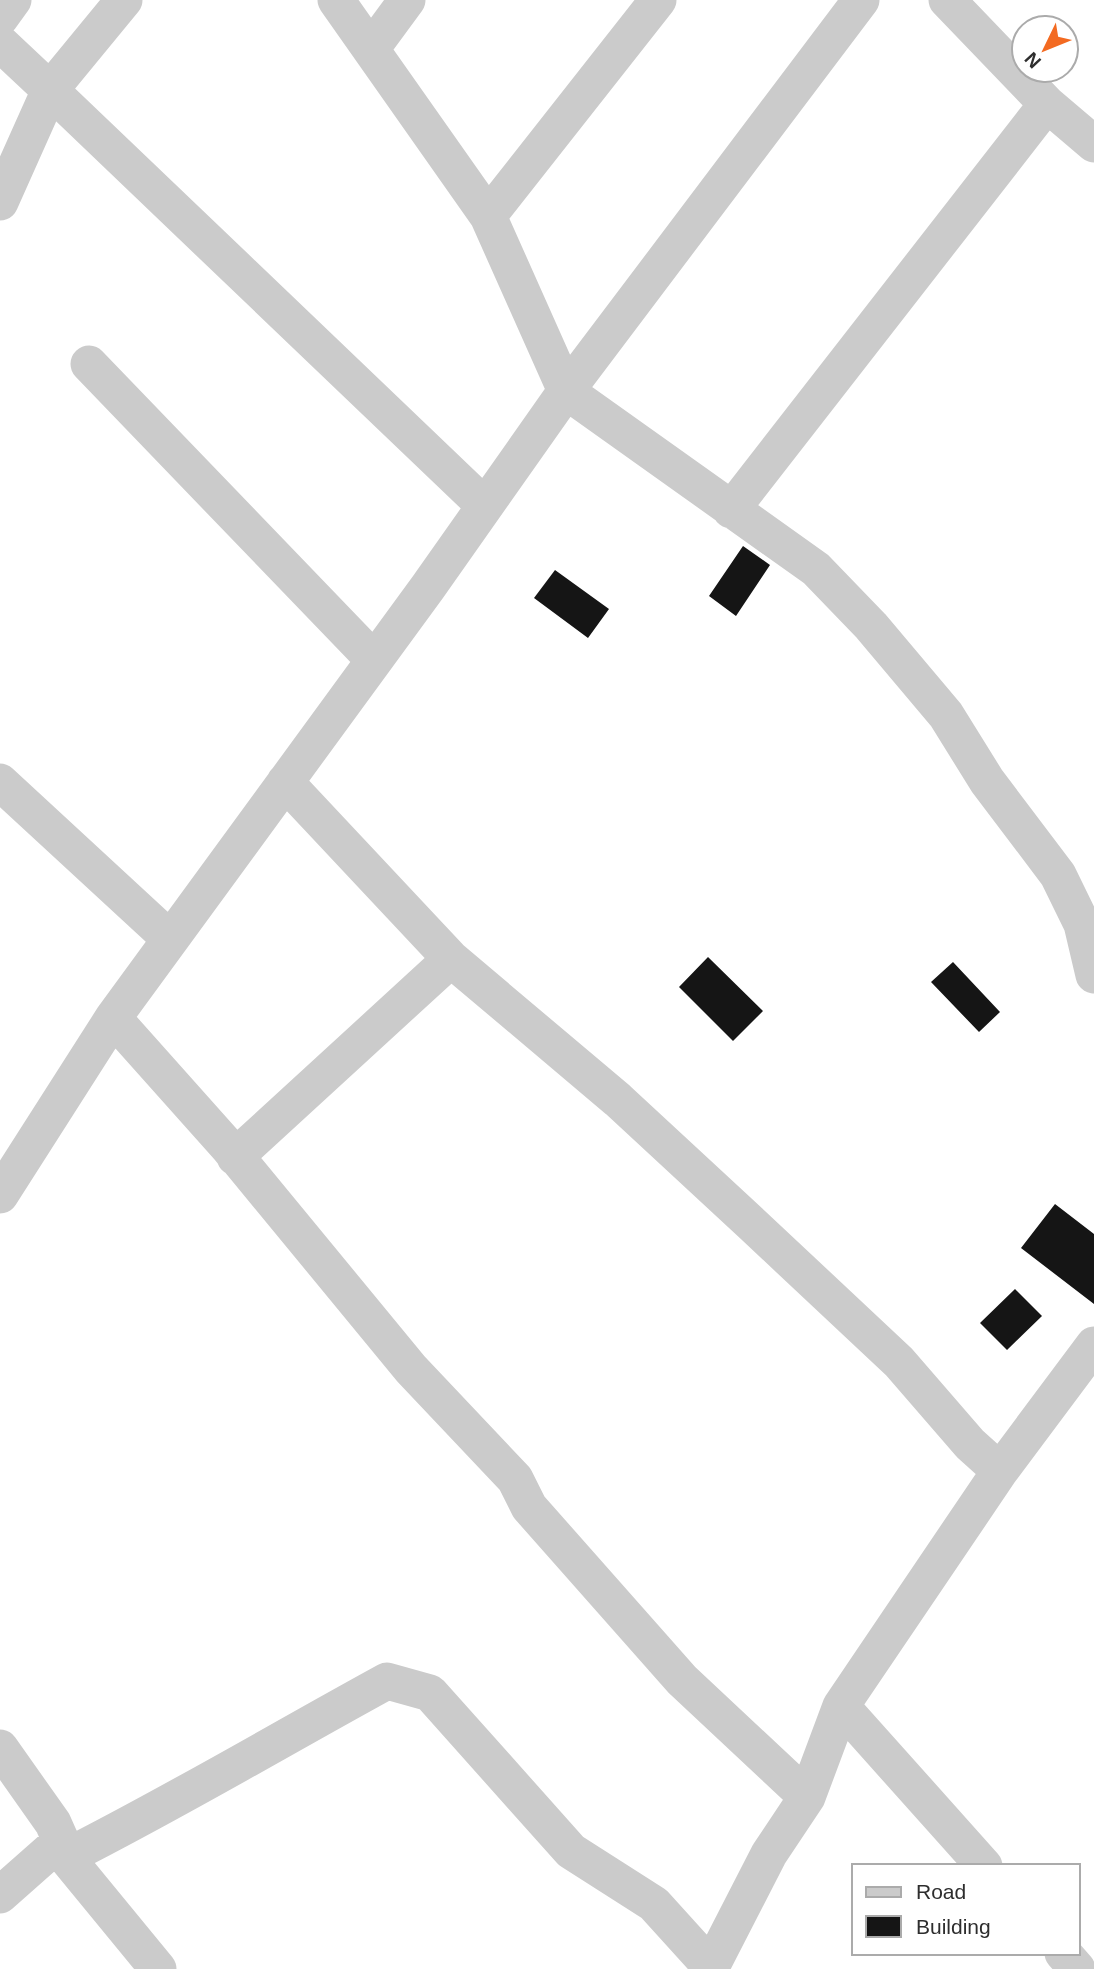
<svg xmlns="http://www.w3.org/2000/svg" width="1094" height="1969" font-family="Arial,sans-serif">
  <rect width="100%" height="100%" fill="#fff"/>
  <path fill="#151515" d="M 743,546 L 770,565 L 736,616 L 709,596 Z
    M 555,570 L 609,609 L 588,638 L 534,598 Z
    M 708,957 L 763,1011 L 733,1041 L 679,987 Z
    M 953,962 L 1000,1012 L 979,1032 L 931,982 Z
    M 1055,1204 L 1094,1234 L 1094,1304 L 1021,1248 Z
    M 1015,1289 L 1042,1316 L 1007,1350 L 980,1323 Z"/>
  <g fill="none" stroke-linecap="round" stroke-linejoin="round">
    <path stroke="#cbcbcb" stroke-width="37" d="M 336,0 L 488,216 L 566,391 L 816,569 L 871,626 L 946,715 L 987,781 L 1058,875 L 1082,924 L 1094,975
      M 947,0 L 1047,104 L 1094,144
      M 0,18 L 13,0
      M 0,43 L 50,90 L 124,0
      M 371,49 L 407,0
      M 0,202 L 50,90 L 485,506
      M 488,216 L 658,0
      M 89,364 L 374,660
      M 731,510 L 1047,104
      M 0,782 L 170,939
      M 285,782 L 451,959 L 618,1100 L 754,1226 L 899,1362 L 970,1444 L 1000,1471 L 841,1706
      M 113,1018 L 229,1148 L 411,1369 L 515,1479 L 529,1507 L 682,1680 L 807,1797
      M 235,1157 L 451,959
      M 0,1195 L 113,1018 L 428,587 L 566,391 L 861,0
      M 1000,1471 L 1094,1345
      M 0,1748 L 53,1823 L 61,1841
      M 66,1857 C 175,1802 279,1740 387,1681 L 430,1693 L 571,1851 L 654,1904 L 711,1967 L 769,1854 L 807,1797 L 841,1706 L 984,1866
      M 0,1895 L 61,1841 L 66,1857 L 158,1969
      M 1063,1953 L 1077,1969"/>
  </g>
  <rect x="852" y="1864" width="228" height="91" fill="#ffffff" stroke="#ababab" stroke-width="2"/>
  <rect x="866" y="1887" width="35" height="10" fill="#cbcbcb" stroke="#ababab" stroke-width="2"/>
  <text x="916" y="1899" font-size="21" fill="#2e2e2e">Road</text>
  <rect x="866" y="1916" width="35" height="21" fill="#151515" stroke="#ababab" stroke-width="2"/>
  <text x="916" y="1934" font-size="21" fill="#2e2e2e">Building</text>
  <g transform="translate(1045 49) rotate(227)"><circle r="33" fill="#ffffff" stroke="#ababab" stroke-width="2"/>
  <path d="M0-5L12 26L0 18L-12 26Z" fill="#f36a21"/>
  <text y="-10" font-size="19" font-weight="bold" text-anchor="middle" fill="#2e2e2e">N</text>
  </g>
</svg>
